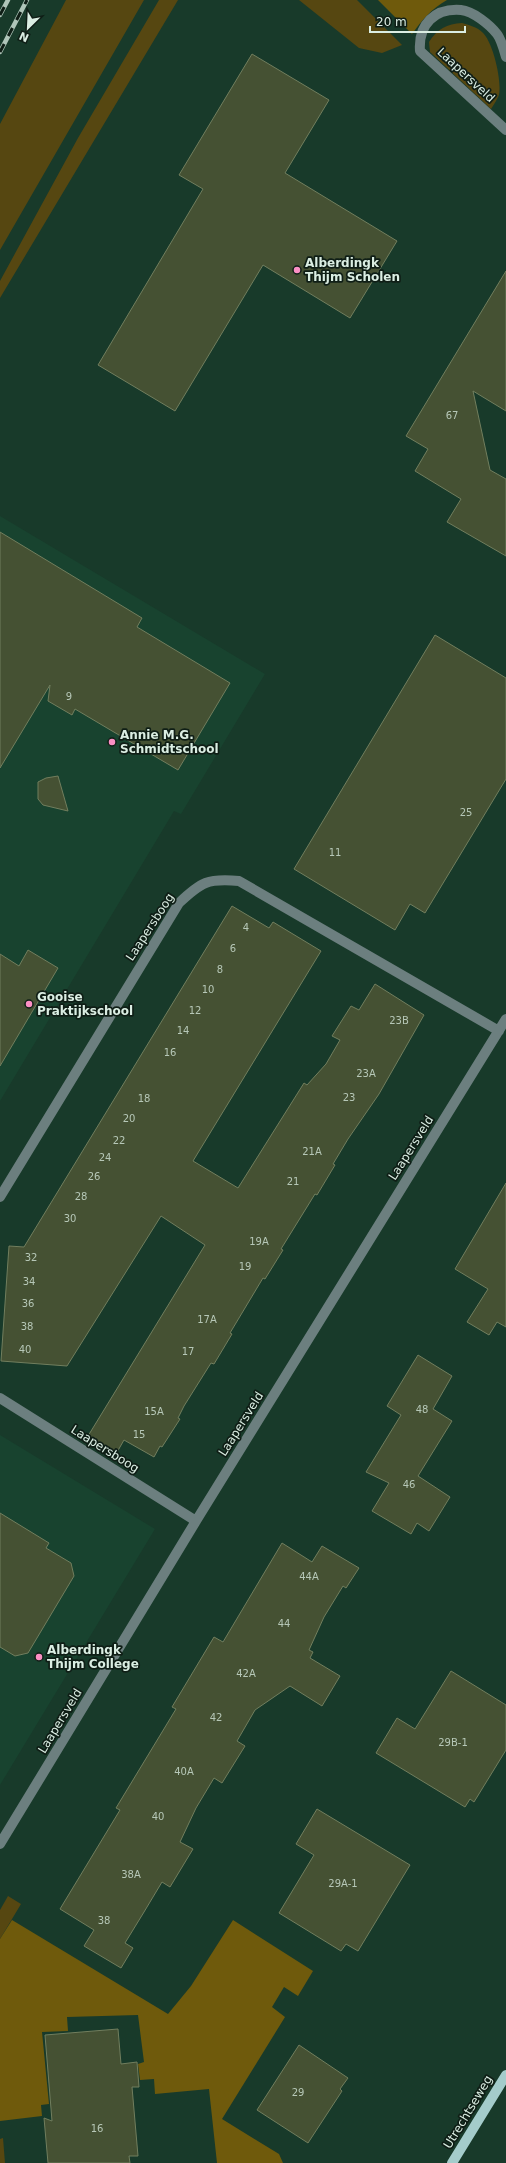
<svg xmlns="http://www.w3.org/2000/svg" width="506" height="2163" font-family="'DejaVu Sans',sans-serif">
  <rect width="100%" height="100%" fill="#183a2a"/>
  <path fill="#18432f" d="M 0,516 L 265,674 L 181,814 L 174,811 L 0,1101 Z
    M 0,1435 L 155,1529 L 0,1785 Z"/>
  <path fill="#564711" d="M 66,0 L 144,0 L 0,250 L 0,124 Z
    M 159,0 L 178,0 L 0,298 L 0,281 L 78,138 Z
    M 299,0 L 357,0 L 402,45 L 382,53 L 359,48 Z
    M 462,23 C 469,25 477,27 482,32 C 493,41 502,81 499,95 C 497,100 494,104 491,109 L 430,52 L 429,42 C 437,29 447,24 462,23 Z
    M 8,1896 L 21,1904 L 0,1939 L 0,1910 Z
    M 3,2138 L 5,2163 L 0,2163 L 0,2139 Z"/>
  <path fill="#6f5a0c" d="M 378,0 L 447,0 C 431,9 422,20 412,34 Z
    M 12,1920 L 168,2014 L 191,1986 L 233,1920 L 313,1971 L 298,1996 L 284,1987 L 272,2007 L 285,2017 L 222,2119 L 279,2154 L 283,2163 L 217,2163 L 209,2089 L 155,2094 L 154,2079 L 140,2080 L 138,2064 L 144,2062 L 138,2015 L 67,2017 L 68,2031 L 42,2032 L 49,2104 L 41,2105 L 42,2116 L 0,2121 L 0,1939 Z"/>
  <path fill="#455133" stroke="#717e5e" d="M 252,54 L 329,100 L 285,173 L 397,241 L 350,318 L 263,265 L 175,411 L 98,365 L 203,189 L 179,175 Z
    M 506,271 L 506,411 L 473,391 L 490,470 L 506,479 L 506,556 L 447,522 L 461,499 L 415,471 L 428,449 L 406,436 Z
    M 0,532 L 142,618 L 137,627 L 230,683 L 178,770 L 75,709 L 72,715 L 48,701 L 50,685 L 0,768 Z
    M 435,635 L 506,678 L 506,779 L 425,913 L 410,904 L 395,930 L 294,869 Z
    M 58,776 L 68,811 L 43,805 L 38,799 L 38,782 L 46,778 Z
    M 232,906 L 269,928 L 273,922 L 321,951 L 193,1161 L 238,1188 L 304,1083 L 307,1085 L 326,1064 L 340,1040 L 332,1036 L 351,1006 L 359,1010 L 375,984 L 424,1015 L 379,1094 L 348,1139 L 333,1164 L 335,1165 L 317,1195 L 315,1194 L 281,1249 L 283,1250 L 265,1279 L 263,1278 L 230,1333 L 232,1334 L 214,1364 L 211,1363 L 184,1406 L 178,1418 L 180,1419 L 162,1447 L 160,1446 L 154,1457 L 124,1440 L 116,1454 L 88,1436 L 205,1245 L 161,1216 L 67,1366 L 1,1361 L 9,1246 L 24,1247 Z
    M 28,950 L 58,968 L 0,1066 L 0,954 L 19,966 Z
    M 506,1183 L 506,1327 L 497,1322 L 489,1335 L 467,1322 L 488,1289 L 455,1269 Z
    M 418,1355 L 452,1376 L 433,1409 L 452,1421 L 418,1476 L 450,1497 L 429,1531 L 417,1523 L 411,1534 L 372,1511 L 389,1483 L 366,1472 L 401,1415 L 387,1406 Z
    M 0,1513 L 49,1543 L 46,1548 L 71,1563 L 74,1576 L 28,1653 L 15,1656 L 0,1647 Z
    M 282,1543 L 312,1562 L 322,1546 L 359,1568 L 346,1588 L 343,1586 L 324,1617 L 309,1650 L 313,1652 L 310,1658 L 340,1676 L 322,1706 L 290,1686 L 255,1710 L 237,1741 L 245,1746 L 222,1783 L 214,1778 L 196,1808 L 180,1842 L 193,1849 L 170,1887 L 162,1882 L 144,1912 L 125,1943 L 133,1948 L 121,1968 L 84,1946 L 94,1930 L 60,1909 L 120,1810 L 116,1808 L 176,1709 L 172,1707 L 214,1637 L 223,1642 Z
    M 451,1671 L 506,1705 L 506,1750 L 474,1802 L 470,1799 L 465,1807 L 376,1753 L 397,1718 L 415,1729 Z
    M 317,1809 L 410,1865 L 358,1951 L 346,1944 L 341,1951 L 279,1913 L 314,1855 L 296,1844 Z
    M 118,2029 L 121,2064 L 137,2062 L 139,2087 L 132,2087 L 138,2156 L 129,2156 L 130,2163 L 48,2163 L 44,2118 L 52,2121 L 45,2035 Z
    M 299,2045 L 348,2078 L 340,2089 L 342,2091 L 308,2143 L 257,2110 Z"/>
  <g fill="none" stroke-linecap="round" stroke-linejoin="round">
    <path stroke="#6c7f7f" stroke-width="10" d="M 506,57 C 504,50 501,39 497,34 C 490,25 473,11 461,10 C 435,8 418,24 420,51 L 506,130
      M 0,1197 L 179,903 C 201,882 208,878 239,881 L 499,1031
      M 0,1398 L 196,1521
      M 0,1844 L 196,1521 L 506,1019"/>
    <path stroke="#a4cccb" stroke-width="10" d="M 452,2163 L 506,2075"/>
    <defs>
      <path id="rail" d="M 0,15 L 8,0
        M 0,52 L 27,0"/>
    </defs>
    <use href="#rail" stroke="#afc5b9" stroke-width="4.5"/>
    <use href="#rail" stroke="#0f1e16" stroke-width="3" stroke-dasharray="9" stroke-linecap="butt"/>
  </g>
  <g fill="#fb8fc4" stroke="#0f1e16" stroke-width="1.5">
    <circle cx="297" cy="270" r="4"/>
    <circle cx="112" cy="742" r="4"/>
    <circle cx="29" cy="1004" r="4"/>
    <circle cx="39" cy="1657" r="4"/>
  </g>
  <g text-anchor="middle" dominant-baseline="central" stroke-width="3.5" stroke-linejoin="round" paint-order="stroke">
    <g font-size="10" fill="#b6c7b7">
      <text x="452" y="415">67</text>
      <text x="69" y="696">9</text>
      <text x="466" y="812">25</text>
      <text x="335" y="852">11</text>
      <text x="246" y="927">4</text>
      <text x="233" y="948">6</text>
      <text x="220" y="969">8</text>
      <text x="208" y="989">10</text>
      <text x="195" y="1010">12</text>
      <text x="399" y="1020">23B</text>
      <text x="183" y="1030">14</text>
      <text x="170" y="1052">16</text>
      <text x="366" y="1073">23A</text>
      <text x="349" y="1097">23</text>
      <text x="144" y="1098">18</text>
      <text x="129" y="1118">20</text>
      <text x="119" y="1140">22</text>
      <text x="312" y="1151">21A</text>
      <text x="105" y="1157">24</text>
      <text x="94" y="1176">26</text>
      <text x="293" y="1181">21</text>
      <text x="81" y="1196">28</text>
      <text x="70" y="1218">30</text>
      <text x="259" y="1241">19A</text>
      <text x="31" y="1257">32</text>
      <text x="245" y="1266">19</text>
      <text x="29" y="1281">34</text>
      <text x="28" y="1303">36</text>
      <text x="207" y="1319">17A</text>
      <text x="27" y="1326">38</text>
      <text x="25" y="1349">40</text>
      <text x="188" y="1351">17</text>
      <text x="422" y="1409">48</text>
      <text x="154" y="1411">15A</text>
      <text x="139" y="1434">15</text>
      <text x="409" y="1484">46</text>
      <text x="309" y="1576">44A</text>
      <text x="284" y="1623">44</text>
      <text x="246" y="1673">42A</text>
      <text x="216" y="1717">42</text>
      <text x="453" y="1742">29B-1</text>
      <text x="184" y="1771">40A</text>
      <text x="158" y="1816">40</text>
      <text x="131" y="1874">38A</text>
      <text x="343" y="1883">29A-1</text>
      <text x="104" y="1920">38</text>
      <text x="298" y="2092">29</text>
      <text x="97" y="2128">16</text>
    </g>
    <g font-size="12" fill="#dbeee3" stroke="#0f1e16">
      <text transform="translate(466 75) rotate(43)">Laapersveld</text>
      <text transform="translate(150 927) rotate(-57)">Laapersboog</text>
      <text transform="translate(411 1148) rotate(-58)">Laapersveld</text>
      <text transform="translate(241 1424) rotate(-58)">Laapersveld</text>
      <text transform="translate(105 1449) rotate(32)">Laapersboog</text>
      <text transform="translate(60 1721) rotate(-59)">Laapersveld</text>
      <text transform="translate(468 2112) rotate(-59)">Utrechtseweg</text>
    </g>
    <g font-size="12" font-weight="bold" fill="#dbeee3" stroke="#0f1e16" text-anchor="start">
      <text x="305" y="263">Alberdingk<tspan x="305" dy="14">Thijm Scholen</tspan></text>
      <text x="120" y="735">Annie M.G.<tspan x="120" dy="14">Schmidtschool</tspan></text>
      <text x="37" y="997">Gooise<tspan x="37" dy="14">Praktijkschool</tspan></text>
      <text x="47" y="1650">Alberdingk<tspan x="47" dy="14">Thijm College</tspan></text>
    </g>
  </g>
  <g transform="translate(28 28) rotate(204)" stroke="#0f1e16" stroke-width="3" paint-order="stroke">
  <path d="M0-3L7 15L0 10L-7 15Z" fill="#dbeee3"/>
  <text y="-6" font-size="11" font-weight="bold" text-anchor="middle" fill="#dbeee3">N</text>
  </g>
  <path d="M370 26v6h95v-6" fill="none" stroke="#dbeee3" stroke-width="2"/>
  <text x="376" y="26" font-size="12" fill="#dbeee3" stroke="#0f1e16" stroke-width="3" paint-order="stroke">20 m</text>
</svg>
